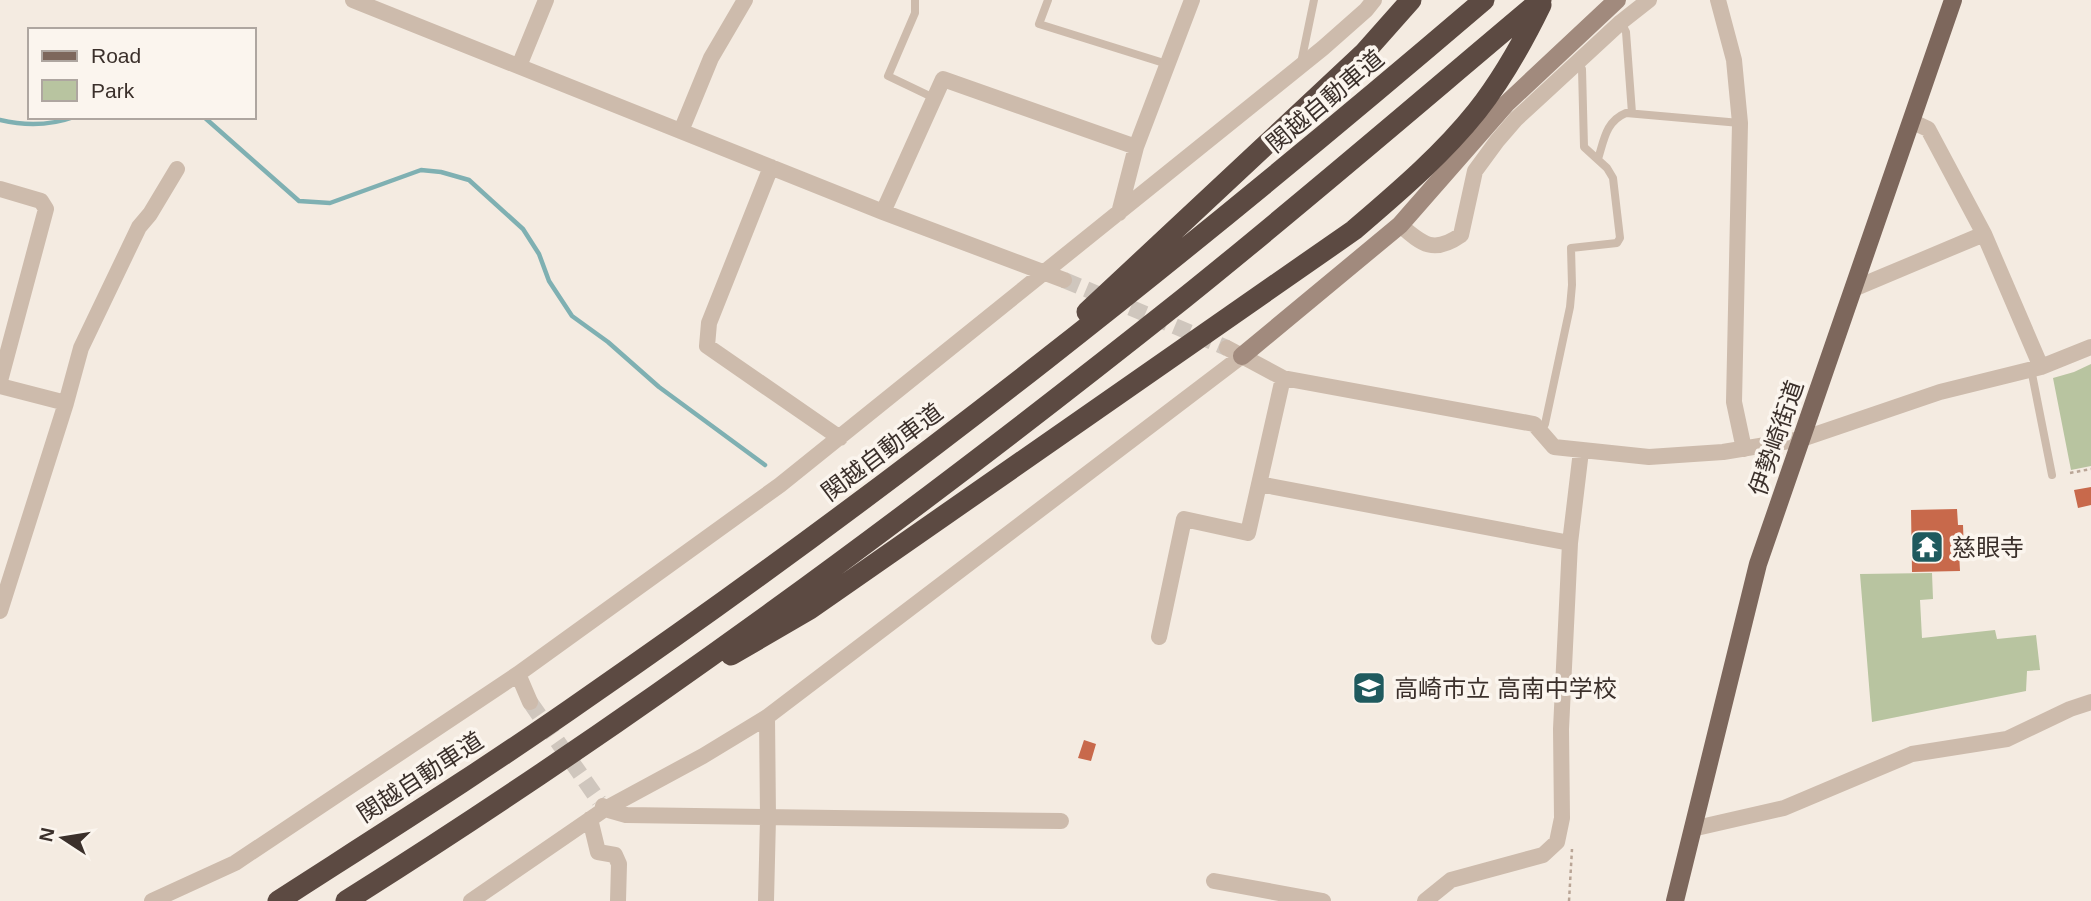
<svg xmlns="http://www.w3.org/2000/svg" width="2091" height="901" font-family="Helvetica,'Noto Sans JP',sans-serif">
  <rect width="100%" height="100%" fill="#f4ebe1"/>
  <path fill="#b8c4a0" d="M 2091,364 L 2091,466 L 2071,470 L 2053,378 L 2074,372 Z
    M 1932,573 L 1933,599 L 1920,600 L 1922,638 L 1995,630 L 1997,639 L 2036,635 L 2040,670 L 2027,671 L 2026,691 L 1872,722 L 1860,574 Z"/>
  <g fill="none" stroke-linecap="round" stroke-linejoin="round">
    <path stroke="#7fb0b2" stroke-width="4.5" d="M 204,117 L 299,201 L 330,203 L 421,170 L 441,172 L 469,180 L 523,229 L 539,254 L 549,281 L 572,316 L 608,342 L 659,387 L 765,465
      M 0,120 C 25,126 49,126 74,117"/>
  </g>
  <path fill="#c8694b" d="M 2091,487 L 2091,505 L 2078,508 L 2074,490 Z
    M 1957,509 L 1958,525 L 1963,525 L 1964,552 L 1959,552 L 1960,571 L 1912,572 L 1911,510 Z
    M 1084,740 L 1096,744 L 1091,761 L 1078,758 Z"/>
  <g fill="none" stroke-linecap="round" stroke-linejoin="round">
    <path stroke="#cfc6bd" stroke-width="16" stroke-dasharray="16 8" stroke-linecap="butt" d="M 1064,280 L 1227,348
      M 530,702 L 599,801"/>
    <path stroke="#b9a596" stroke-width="2.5" stroke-dasharray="3.5 3.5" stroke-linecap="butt" d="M 2070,473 L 2091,469
      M 1569,901 L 1572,849"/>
    <path stroke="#cdbbac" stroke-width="8" d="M 915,0 L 915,13 L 888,76 L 934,98
      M 1048,0 L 1039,24 L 1167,64
      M 1621,22 L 1626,32 L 1632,113
      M 1301,63 L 1314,0
      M 1598,159 C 1604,140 1606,121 1626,113 L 1740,123
      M 2031,369 L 2052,475
      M 1541,431 L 1545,424 L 1570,307 L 1572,285 L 1571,248 L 1617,243 L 1620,238 L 1613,178 L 1607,168 L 1584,147 L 1582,69 L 1577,62"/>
    <path stroke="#cdbbac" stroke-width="16" d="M 353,0 L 883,212 L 1064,280
      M 1718,0 L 1734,60 L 1740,123 L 1734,402 L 1744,449
      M 519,66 L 546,0
      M 1913,122 L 1928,129 L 1984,234 L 2041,367
      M 681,131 L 711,58 L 745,0
      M 771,167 L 709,323 L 707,346 L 840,438
      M 0,189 L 41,201 L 46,209 L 0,381
      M 883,212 L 943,79 L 1136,147
      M 1119,213 L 1136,147 L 1192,0
      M 1400,225 C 1423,245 1434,254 1461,235 L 1475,171 L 1497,141 L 1516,119 L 1542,95 L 1621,22 L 1649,0
      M 1853,289 L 1984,234
      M 1227,348 L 1283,378 L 1534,424 L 1554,447 L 1649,457 L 1723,452 L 1802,439 L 1940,392 L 2041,367 L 2091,347
      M 0,386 L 66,403
      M 1259,484 L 1570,543
      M 0,611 L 66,403 L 81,348 L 139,227 L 150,214 L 177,169
      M 1159,637 L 1184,519 L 1248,533 L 1283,378
      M 518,674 L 530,702
      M 603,806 L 605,809 L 626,815 L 1061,821
      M 590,819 L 598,852 L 615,855 L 619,864 L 618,901
      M 1692,829 L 1784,808 L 1912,754 L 2007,739 L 2070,709 L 2091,702
      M 1214,881 L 1323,901
      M 152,901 L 235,863 L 518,674 L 780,485 L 1323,48 L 1366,10 L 1374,0
      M 471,901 L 605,809 L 703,756 L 767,717 L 1242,356
      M 766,901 L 768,818 L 767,717
      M 1425,901 L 1451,880 L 1543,855 L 1557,842 L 1562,818 L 1561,729 L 1570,543 L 1581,451"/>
    <path stroke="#a18a7d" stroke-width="18" d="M 1242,356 L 1400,225 L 1506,104 L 1617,0"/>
    <path stroke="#7d675c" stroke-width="18" d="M 1675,901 L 1758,564 L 1953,0"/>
    <path stroke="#5c4a42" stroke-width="21" d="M 1087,312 L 1364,53 L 1411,0
      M 731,655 L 810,609 L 1354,230 C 1397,193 1442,155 1477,111 C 1503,78 1523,42 1541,5
      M 278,901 C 382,834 487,768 588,697 C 900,482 1196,246 1484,0
      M 346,901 C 637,718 914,513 1183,299 C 1304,202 1422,100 1541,0"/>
  </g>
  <defs>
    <symbol id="temple-square" viewBox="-11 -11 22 22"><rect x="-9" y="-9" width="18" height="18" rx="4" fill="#1f5a5e" stroke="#fbf5ee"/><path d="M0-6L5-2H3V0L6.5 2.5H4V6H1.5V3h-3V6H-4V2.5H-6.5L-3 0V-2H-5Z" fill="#fff"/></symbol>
    <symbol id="school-square" viewBox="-11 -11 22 22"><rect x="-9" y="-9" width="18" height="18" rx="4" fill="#1f5a5e" stroke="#fbf5ee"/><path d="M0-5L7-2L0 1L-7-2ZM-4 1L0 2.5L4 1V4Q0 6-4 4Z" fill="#fff"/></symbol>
  </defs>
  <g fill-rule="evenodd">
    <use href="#temple-square" x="1908" y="528" width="38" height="38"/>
    <use href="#school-square" x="1350" y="669" width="38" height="38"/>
  </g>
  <g text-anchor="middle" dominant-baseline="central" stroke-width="7" stroke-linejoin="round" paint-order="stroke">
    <g font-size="24" fill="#3b302b" stroke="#fbf5ee">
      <text transform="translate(1325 101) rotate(-40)">関越自動車道</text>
      <text transform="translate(1776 438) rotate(-71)">伊勢崎街道</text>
      <text transform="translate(882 452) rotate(-37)">関越自動車道</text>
      <text transform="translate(420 777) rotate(-33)">関越自動車道</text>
    </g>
    <g font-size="24" fill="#3b302b" stroke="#fbf5ee" text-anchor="start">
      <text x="1952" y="547">慈眼寺</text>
      <text x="1394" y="688">高崎市立 高南中学校</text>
    </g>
  </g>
  <rect x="28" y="28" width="228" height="91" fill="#fbf5ee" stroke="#aea6a0" stroke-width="2"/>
  <rect x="42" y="51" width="35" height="10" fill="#7d675c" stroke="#aea6a0" stroke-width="2"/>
  <text x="91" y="63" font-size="21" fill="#3b302b">Road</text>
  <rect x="42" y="80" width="35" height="21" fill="#b8c4a0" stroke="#aea6a0" stroke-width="2"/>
  <text x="91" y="98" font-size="21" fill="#3b302b">Park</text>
  <g transform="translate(63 838) rotate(282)" stroke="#fbf5ee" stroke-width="5" paint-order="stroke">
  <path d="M0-5L12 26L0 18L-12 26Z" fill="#3b302b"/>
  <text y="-10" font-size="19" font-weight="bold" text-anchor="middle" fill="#3b302b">N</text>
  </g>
</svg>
